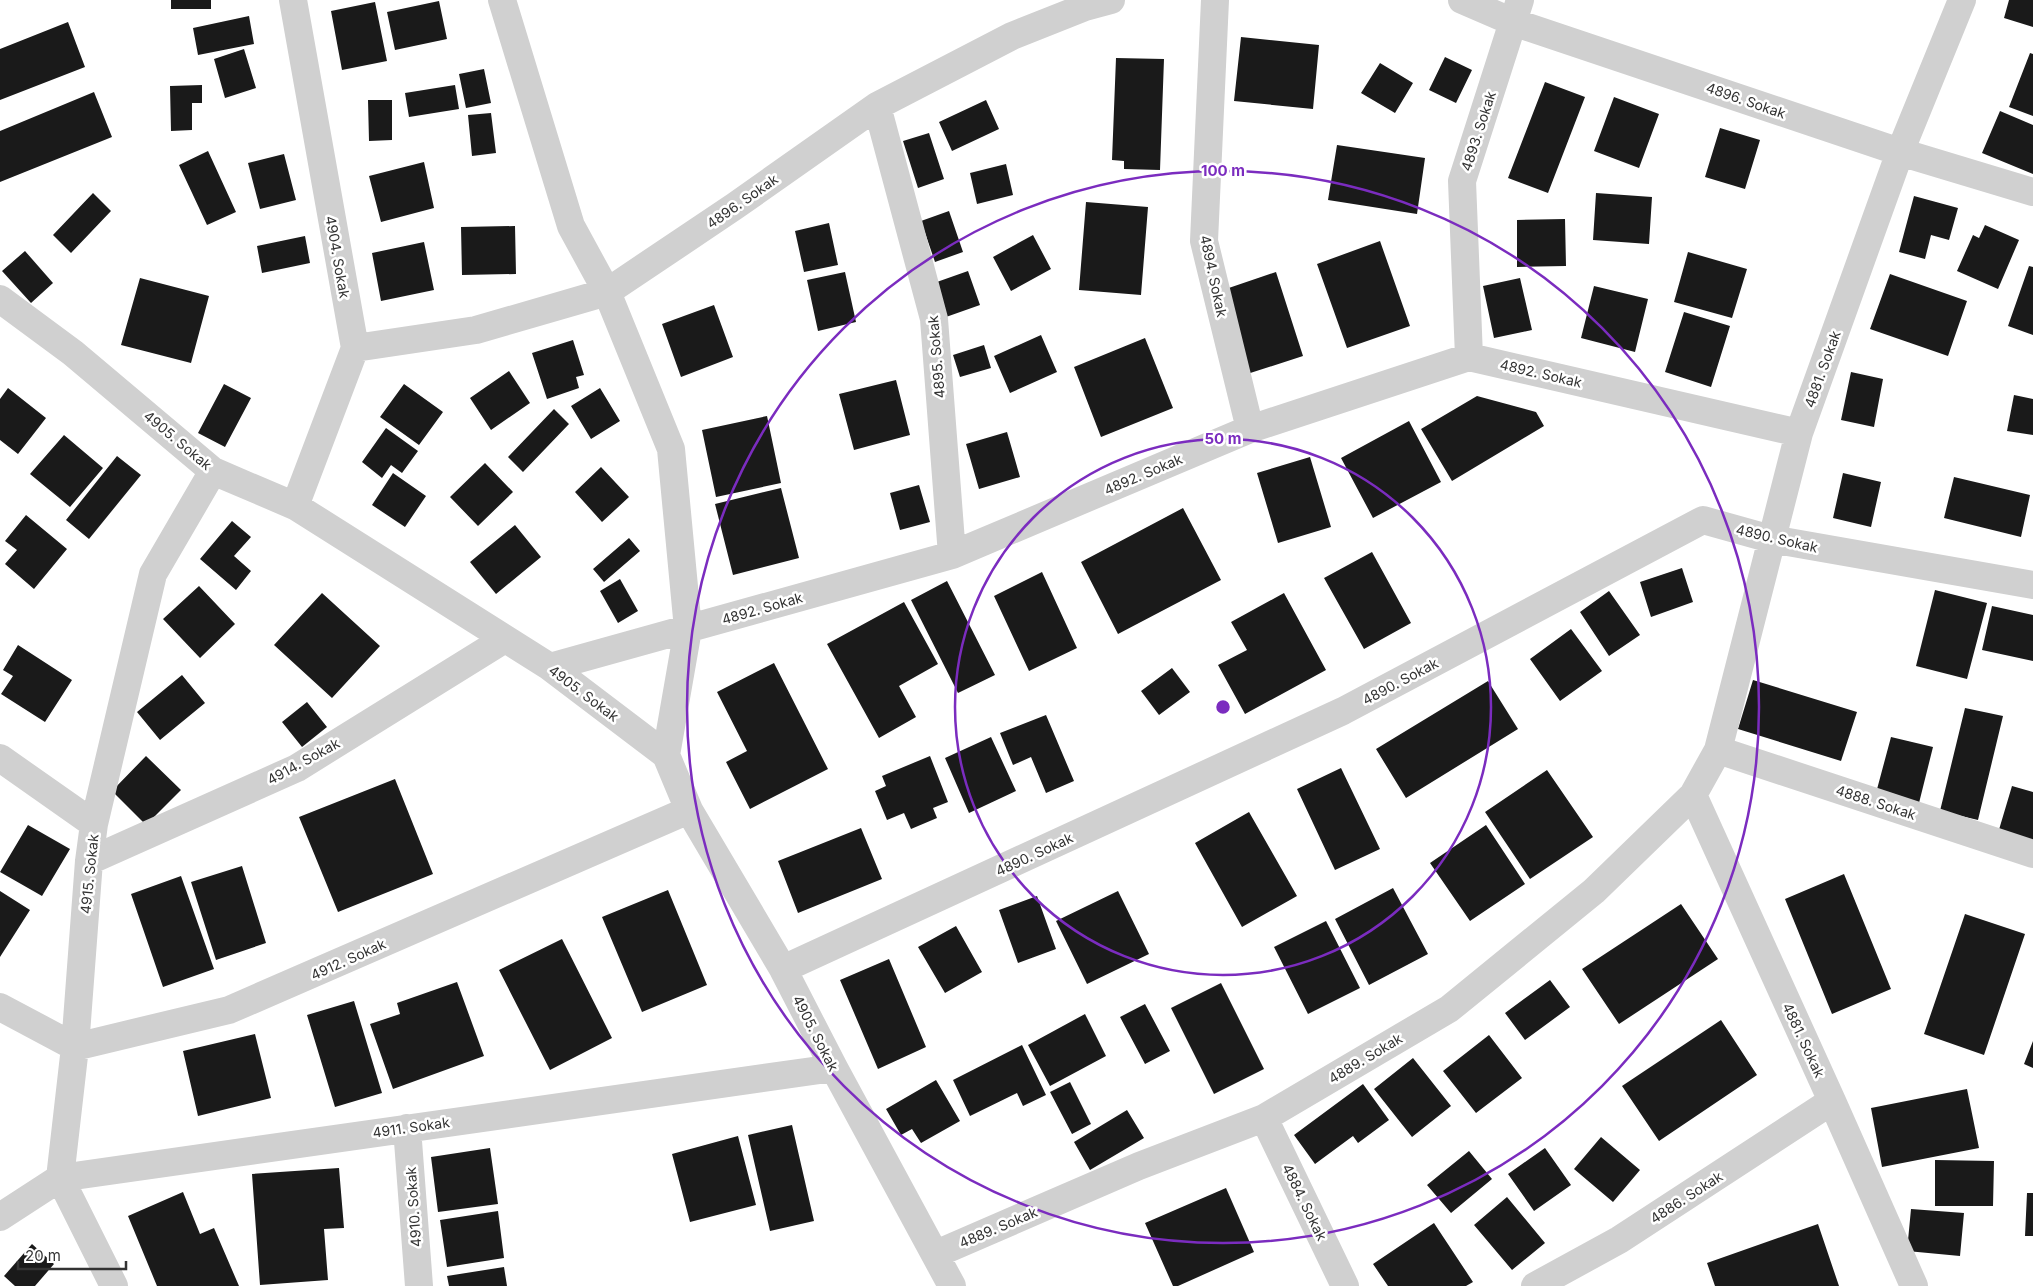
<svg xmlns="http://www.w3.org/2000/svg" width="2033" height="1286" font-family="Inter,sans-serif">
  <rect width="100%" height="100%" fill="#fff"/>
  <path fill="#1a1a1a" d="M 171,0 L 211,0 L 211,9 L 171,9 Z
    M 2009,0 L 2033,0 L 2033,27 L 2004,18 Z
    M 439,1 L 447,39 L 395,50 L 387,12 Z
    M 375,2 L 387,61 L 342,70 L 331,11 Z
    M 249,16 L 254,44 L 198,55 L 193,28 Z
    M 68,22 L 85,67 L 0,100 L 0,49 Z
    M 1241,37 L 1319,45 L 1313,109 L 1234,101 Z
    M 244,49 L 256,88 L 225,98 L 214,59 Z
    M 2030,53 L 2033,54 L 2033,116 L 2009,107 Z
    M 1445,57 L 1472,70 L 1456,103 L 1429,90 Z
    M 1116,58 L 1164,59 L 1160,170 L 1124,169 L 1124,161 L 1112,160 Z
    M 1380,63 L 1413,83 L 1395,113 L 1361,93 Z
    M 484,69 L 491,103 L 466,108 L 459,74 Z
    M 1545,82 L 1585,97 L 1548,193 L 1508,178 Z
    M 202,85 L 202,103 L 192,103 L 192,130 L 171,131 L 170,86 Z
    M 455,85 L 459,109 L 409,117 L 405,93 Z
    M 94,92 L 112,137 L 0,182 L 0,131 Z
    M 1614,97 L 1659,114 L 1639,168 L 1594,151 Z
    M 368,100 L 392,100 L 392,140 L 369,141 Z
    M 986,100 L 999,129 L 952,151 L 939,122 Z
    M 2000,111 L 2033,125 L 2033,174 L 1982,153 Z
    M 491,113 L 496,153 L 472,156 L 468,115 Z
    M 1720,128 L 1760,140 L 1745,189 L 1705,177 Z
    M 929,133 L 944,179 L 918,188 L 903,141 Z
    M 1337,145 L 1425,158 L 1417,214 L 1328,200 Z
    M 208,151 L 236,212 L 207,225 L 179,165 Z
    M 284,154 L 296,200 L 260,209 L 248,163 Z
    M 424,162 L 434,208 L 381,222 L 369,176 Z
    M 1006,164 L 1013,195 L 977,204 L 970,173 Z
    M 93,193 L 111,211 L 71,253 L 53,235 Z
    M 1596,193 L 1652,197 L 1649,244 L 1593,240 Z
    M 1914,196 L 1958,208 L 1949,240 L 1931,235 L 1925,259 L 1899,252 Z
    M 1086,202 L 1148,207 L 1141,295 L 1079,290 Z
    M 949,211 L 963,252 L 935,262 L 921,221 Z
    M 1565,219 L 1566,266 L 1517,267 L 1517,220 Z
    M 829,223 L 838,265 L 804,272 L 795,231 Z
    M 1985,225 L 2019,240 L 1998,289 L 1957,271 L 1973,235 L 1979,238 Z
    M 515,226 L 516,274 L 462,275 L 461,227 Z
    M 1033,235 L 1051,269 L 1011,291 L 993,257 Z
    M 305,236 L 310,263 L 262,273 L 257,246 Z
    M 1380,241 L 1410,326 L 1347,348 L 1317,264 Z
    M 424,242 L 434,290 L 381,301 L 372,253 Z
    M 25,251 L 53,283 L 31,303 L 2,271 Z
    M 1688,252 L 1747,269 L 1732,318 L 1674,302 Z
    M 2029,266 L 2033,267 L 2033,335 L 2008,326 Z
    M 968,271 L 980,305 L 946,317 L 934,283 Z
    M 845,272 L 856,322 L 818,331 L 807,280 Z
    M 1276,272 L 1303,356 L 1244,375 L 1217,292 Z
    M 1890,274 L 1967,301 L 1948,356 L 1870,329 Z
    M 140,278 L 209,296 L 191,363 L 121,345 Z
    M 1520,278 L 1532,330 L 1494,338 L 1483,286 Z
    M 1594,286 L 1648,299 L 1635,352 L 1581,338 Z
    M 714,305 L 733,357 L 681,377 L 662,324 Z
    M 1684,312 L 1730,326 L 1711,387 L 1665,372 Z
    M 1041,335 L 1057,372 L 1010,393 L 994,356 Z
    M 1145,338 L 1173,408 L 1101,437 L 1074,367 Z
    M 573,340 L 584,375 L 576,377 L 579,388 L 547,399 L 532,353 Z
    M 984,345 L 991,368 L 960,377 L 953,355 Z
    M 509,371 L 530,403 L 491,430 L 470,398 Z
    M 1851,372 L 1883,379 L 1874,427 L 1841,420 Z
    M 896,380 L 910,435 L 854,450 L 839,394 Z
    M 224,384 L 251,398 L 225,447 L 198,433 Z
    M 404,384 L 443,412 L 419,445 L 380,417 Z
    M 8,388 L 46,418 L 18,454 L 0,440 L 0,399 Z
    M 600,388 L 620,421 L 591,439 L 571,406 Z
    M 2014,395 L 2033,399 L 2033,435 L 2007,431 Z
    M 1477,396 L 1536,412 L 1544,426 L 1452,481 L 1421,429 Z
    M 554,409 L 569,424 L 523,472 L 508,457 Z
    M 767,416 L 781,483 L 716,497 L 702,430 Z
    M 1409,421 L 1441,482 L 1373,518 L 1341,458 Z
    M 386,428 L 418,451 L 402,473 L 391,465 L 382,478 L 362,462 Z
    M 1007,432 L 1020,477 L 979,489 L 966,444 Z
    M 64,435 L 103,468 L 70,507 L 30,474 Z
    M 117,456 L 141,475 L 89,539 L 66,520 Z
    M 1310,457 L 1331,527 L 1278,543 L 1257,473 Z
    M 485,463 L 513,492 L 478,526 L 450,497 Z
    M 601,467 L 629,497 L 602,522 L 575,492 Z
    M 393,473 L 426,496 L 405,527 L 372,505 Z
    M 1843,473 L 1881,482 L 1871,527 L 1833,518 Z
    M 1954,477 L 2030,495 L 2021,537 L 1944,518 Z
    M 919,485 L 930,522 L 900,530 L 890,493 Z
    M 781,488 L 799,558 L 733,575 L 715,504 Z
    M 1183,508 L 1221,580 L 1118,634 L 1081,562 Z
    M 26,515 L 67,549 L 34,589 L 5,564 L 17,550 L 5,541 Z
    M 232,521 L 251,537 L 234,556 L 251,571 L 236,590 L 200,559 Z
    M 515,525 L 541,557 L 496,594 L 470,562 Z
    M 629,538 L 640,551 L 604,582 L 593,569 Z
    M 1372,552 L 1411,623 L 1364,649 L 1324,578 Z
    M 1682,568 L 1693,602 L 1651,617 L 1640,582 Z
    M 1042,572 L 1077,648 L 1029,671 L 994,596 Z
    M 620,579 L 638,611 L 618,623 L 600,591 Z
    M 947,581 L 995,675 L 958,693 L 911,600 Z
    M 199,586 L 235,624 L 200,658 L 163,619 Z
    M 1935,590 L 1987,603 L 1967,679 L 1916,666 Z
    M 1609,591 L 1640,635 L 1609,656 L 1580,612 Z
    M 322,593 L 380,646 L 332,698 L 274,645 Z
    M 1284,593 L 1326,670 L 1245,714 L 1218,665 L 1247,650 L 1231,622 Z
    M 904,602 L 938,664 L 899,686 L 916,717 L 879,738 L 827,644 Z
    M 1992,606 L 2033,615 L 2033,661 L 1982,650 Z
    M 1571,629 L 1602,671 L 1560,701 L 1530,659 Z
    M 18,645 L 72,680 L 45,722 L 1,694 L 13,676 L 3,670 Z
    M 774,663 L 828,769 L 750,809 L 726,762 L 747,751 L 717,692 Z
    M 1172,668 L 1190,692 L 1159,715 L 1141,691 Z
    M 182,675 L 205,703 L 160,740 L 137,712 Z
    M 1753,680 L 1857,712 L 1841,761 L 1738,729 Z
    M 1488,681 L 1518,729 L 1406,798 L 1376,749 Z
    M 307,702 L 327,727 L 302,747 L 282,722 Z
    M 1965,708 L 2003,716 L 1978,820 L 1940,811 Z
    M 1046,715 L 1074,781 L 1046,793 L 1031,757 L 1013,765 L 1000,733 Z
    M 991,737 L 1016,791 L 969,813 L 945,758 Z
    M 1891,737 L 1933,747 L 1919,803 L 1876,793 Z
    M 146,756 L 181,790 L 146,825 L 112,791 Z
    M 930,756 L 948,802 L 933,808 L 937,818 L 911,829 L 904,813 L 887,820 L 875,791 L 886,786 L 882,776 Z
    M 1341,768 L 1380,849 L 1335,870 L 1297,789 Z
    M 1547,770 L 1593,837 L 1530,879 L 1485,812 Z
    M 395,779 L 433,874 L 338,912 L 299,817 Z
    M 2012,786 L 2033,792 L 2033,842 L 1998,833 Z
    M 1249,812 L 1297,896 L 1242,927 L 1195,843 Z
    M 28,825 L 70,849 L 42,896 L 0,872 Z
    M 1486,825 L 1525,884 L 1470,921 L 1430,863 Z
    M 861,828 L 882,879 L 798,913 L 778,861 Z
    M 242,866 L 266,943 L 216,960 L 191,882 Z
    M 1844,874 L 1891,989 L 1832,1014 L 1785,899 Z
    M 181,876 L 214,969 L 163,987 L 131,894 Z
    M 1393,888 L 1428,954 L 1369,985 L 1335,919 Z
    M 668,890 L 707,985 L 642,1012 L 602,917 Z
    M 0,891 L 30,910 L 0,957 Z
    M 1118,891 L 1149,954 L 1087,984 L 1056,921 Z
    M 1037,896 L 1056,949 L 1018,963 L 999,910 Z
    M 1681,904 L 1718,959 L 1619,1024 L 1582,969 Z
    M 1965,914 L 2025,934 L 1984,1055 L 1924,1034 Z
    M 1326,921 L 1360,988 L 1308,1014 L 1274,947 Z
    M 956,926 L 982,972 L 945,993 L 918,947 Z
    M 562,939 L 612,1038 L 550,1070 L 499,970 Z
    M 889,959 L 926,1047 L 878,1069 L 840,980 Z
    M 1550,980 L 1570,1007 L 1525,1040 L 1505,1013 Z
    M 457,982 L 484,1056 L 393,1089 L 370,1024 L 400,1014 L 397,1003 Z
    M 1221,983 L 1264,1069 L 1214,1094 L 1171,1008 Z
    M 354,1001 L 382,1093 L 335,1107 L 307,1015 Z
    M 1145,1004 L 1170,1051 L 1145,1064 L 1120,1017 Z
    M 1085,1014 L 1106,1056 L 1050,1086 L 1028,1045 Z
    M 1721,1020 L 1757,1075 L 1659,1141 L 1622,1086 Z
    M 255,1034 L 271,1098 L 198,1116 L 183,1051 Z
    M 1489,1035 L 1522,1078 L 1476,1113 L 1443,1071 Z
    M 2033,1041 L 2033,1068 L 2024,1064 Z
    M 1022,1045 L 1046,1095 L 1023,1106 L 1017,1093 L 970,1116 L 953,1080 Z
    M 1413,1058 L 1451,1106 L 1412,1137 L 1374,1089 Z
    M 936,1080 L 960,1121 L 921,1143 L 912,1129 L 901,1135 L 886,1109 Z
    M 1070,1082 L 1091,1124 L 1072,1134 L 1050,1092 Z
    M 1363,1084 L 1389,1120 L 1358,1143 L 1353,1136 L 1315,1164 L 1294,1135 Z
    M 1967,1089 L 1979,1148 L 1882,1167 L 1871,1108 Z
    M 1127,1110 L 1144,1138 L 1090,1170 L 1074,1142 Z
    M 792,1125 L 814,1221 L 770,1231 L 748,1135 Z
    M 738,1136 L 756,1205 L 690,1222 L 672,1154 Z
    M 1601,1137 L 1640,1170 L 1613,1202 L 1574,1169 Z
    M 490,1148 L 498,1204 L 438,1212 L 431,1157 Z
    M 1545,1148 L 1571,1185 L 1534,1211 L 1508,1174 Z
    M 1469,1151 L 1492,1179 L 1451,1213 L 1427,1185 Z
    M 1935,1160 L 1994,1161 L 1993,1206 L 1935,1206 Z
    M 339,1168 L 344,1228 L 324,1229 L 328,1280 L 260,1285 L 252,1174 Z
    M 1226,1188 L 1254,1252 L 1178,1286 L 1173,1286 L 1145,1223 Z
    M 183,1192 L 200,1234 L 214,1228 L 239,1286 L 157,1286 L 128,1216 Z
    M 2027,1193 L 2033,1193 L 2033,1236 L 2025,1236 Z
    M 1507,1197 L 1545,1243 L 1512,1270 L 1474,1225 Z
    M 1911,1209 L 1964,1213 L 1960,1256 L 1907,1251 Z
    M 498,1211 L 504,1258 L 447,1267 L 440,1220 Z
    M 1434,1223 L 1473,1282 L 1466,1286 L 1388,1286 L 1373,1264 Z
    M 1818,1224 L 1839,1286 L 1715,1286 L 1707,1263 Z
    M 32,1244 L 54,1264 L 35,1286 L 15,1286 L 4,1276 Z
    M 504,1267 L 507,1286 L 449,1286 L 447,1276 Z"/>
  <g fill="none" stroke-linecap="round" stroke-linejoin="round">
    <path stroke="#d0d0d0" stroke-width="28" d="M 293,0 L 355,348 L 295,506
      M 502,0 L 571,226 L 607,292 L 671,449 L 688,629 L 666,755
      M 1215,0 L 1204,241 L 1250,429
      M 1462,0 L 1513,22 L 1900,152 L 2033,192
      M 877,106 L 934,319 L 952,555
      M 0,299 L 73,353 L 213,471 L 295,506 L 550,667 L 666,755 L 689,810 L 783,969 L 834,1068 L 952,1286
      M 355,348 L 476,330 L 607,292 L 735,206 L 877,106 L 1012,36 L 1085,7 L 1111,0
      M 1469,357 L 1462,181 L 1520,0
      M 550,667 L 952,555 L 1250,429 L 1469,357 L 1799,433
      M 1718,750 L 2033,854
      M 0,758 L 94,824
      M 1693,795 L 1832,1101 L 1914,1286
      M 89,861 L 297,768 L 505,639
      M 783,969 L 1343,711 L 1703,520 L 1771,539 L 2033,585
      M 0,1007 L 75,1047 L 229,1010 L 689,810
      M 1264,1118 L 1345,1286
      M 407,1128 L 419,1286
      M 0,1217 L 60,1178 L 834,1068
      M 936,1254 L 1139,1166 L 1264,1118 L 1449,1009 L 1594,891 L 1693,795 L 1718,750 L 1799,433 L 1900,152 L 1962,0
      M 114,1286 L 60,1178 L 75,1047 L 89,861 L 94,824 L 153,574 L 213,471
      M 1535,1286 L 1619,1240 L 1832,1101"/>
  </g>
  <g fill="none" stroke="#7b2cbf" stroke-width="2.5">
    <circle cx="1223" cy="707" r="268"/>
    <circle cx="1223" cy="707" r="536"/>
  </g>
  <g text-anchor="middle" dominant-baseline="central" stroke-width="5" stroke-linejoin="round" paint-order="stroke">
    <g font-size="14" fill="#333" stroke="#fff">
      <text transform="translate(1746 100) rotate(19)">4896. Sokak</text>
      <text transform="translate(1478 131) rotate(-72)">4893. Sokak</text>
      <text transform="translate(742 201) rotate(-35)">4896. Sokak</text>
      <text transform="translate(338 257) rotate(80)">4904. Sokak</text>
      <text transform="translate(1214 276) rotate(78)">4894. Sokak</text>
      <text transform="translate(936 357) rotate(-95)">4895. Sokak</text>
      <text transform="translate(1822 369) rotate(-70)">4881. Sokak</text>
      <text transform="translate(1541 373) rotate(13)">4892. Sokak</text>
      <text transform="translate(178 440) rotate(40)">4905. Sokak</text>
      <text transform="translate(1143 474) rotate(-23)">4892. Sokak</text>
      <text transform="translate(1777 538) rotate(13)">4890. Sokak</text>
      <text transform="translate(762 608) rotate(-16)">4892. Sokak</text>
      <text transform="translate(1400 681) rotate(-28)">4890. Sokak</text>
      <text transform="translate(584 693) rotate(37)">4905. Sokak</text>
      <text transform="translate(303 761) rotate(-29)">4914. Sokak</text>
      <text transform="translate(1876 802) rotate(18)">4888. Sokak</text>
      <text transform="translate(1034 854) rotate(-25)">4890. Sokak</text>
      <text transform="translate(89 874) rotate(-84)">4915. Sokak</text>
      <text transform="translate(348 959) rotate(-24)">4912. Sokak</text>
      <text transform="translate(816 1033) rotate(63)">4905. Sokak</text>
      <text transform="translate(1804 1040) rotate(65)">4881. Sokak</text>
      <text transform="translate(1365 1058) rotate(-31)">4889. Sokak</text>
      <text transform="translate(411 1127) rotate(-8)">4911. Sokak</text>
      <text transform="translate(1686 1197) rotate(-33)">4886. Sokak</text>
      <text transform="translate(1305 1202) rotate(64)">4884. Sokak</text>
      <text transform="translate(413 1207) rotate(-94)">4910. Sokak</text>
      <text transform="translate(998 1227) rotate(-23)">4889. Sokak</text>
    </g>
  </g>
  <circle cx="1223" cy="707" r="8" fill="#7b2cbf" stroke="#fff" stroke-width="2.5"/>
  <g font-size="15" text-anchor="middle" font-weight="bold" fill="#7b2cbf" stroke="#fff" stroke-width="5" stroke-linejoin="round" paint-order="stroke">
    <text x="1223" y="176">100 m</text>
    <text x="1223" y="444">50 m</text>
  </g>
  <path d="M18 1261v8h108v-8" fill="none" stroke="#333333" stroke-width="2.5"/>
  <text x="25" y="1261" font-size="15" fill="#333333" stroke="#ffffff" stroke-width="4" paint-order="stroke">20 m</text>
</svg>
